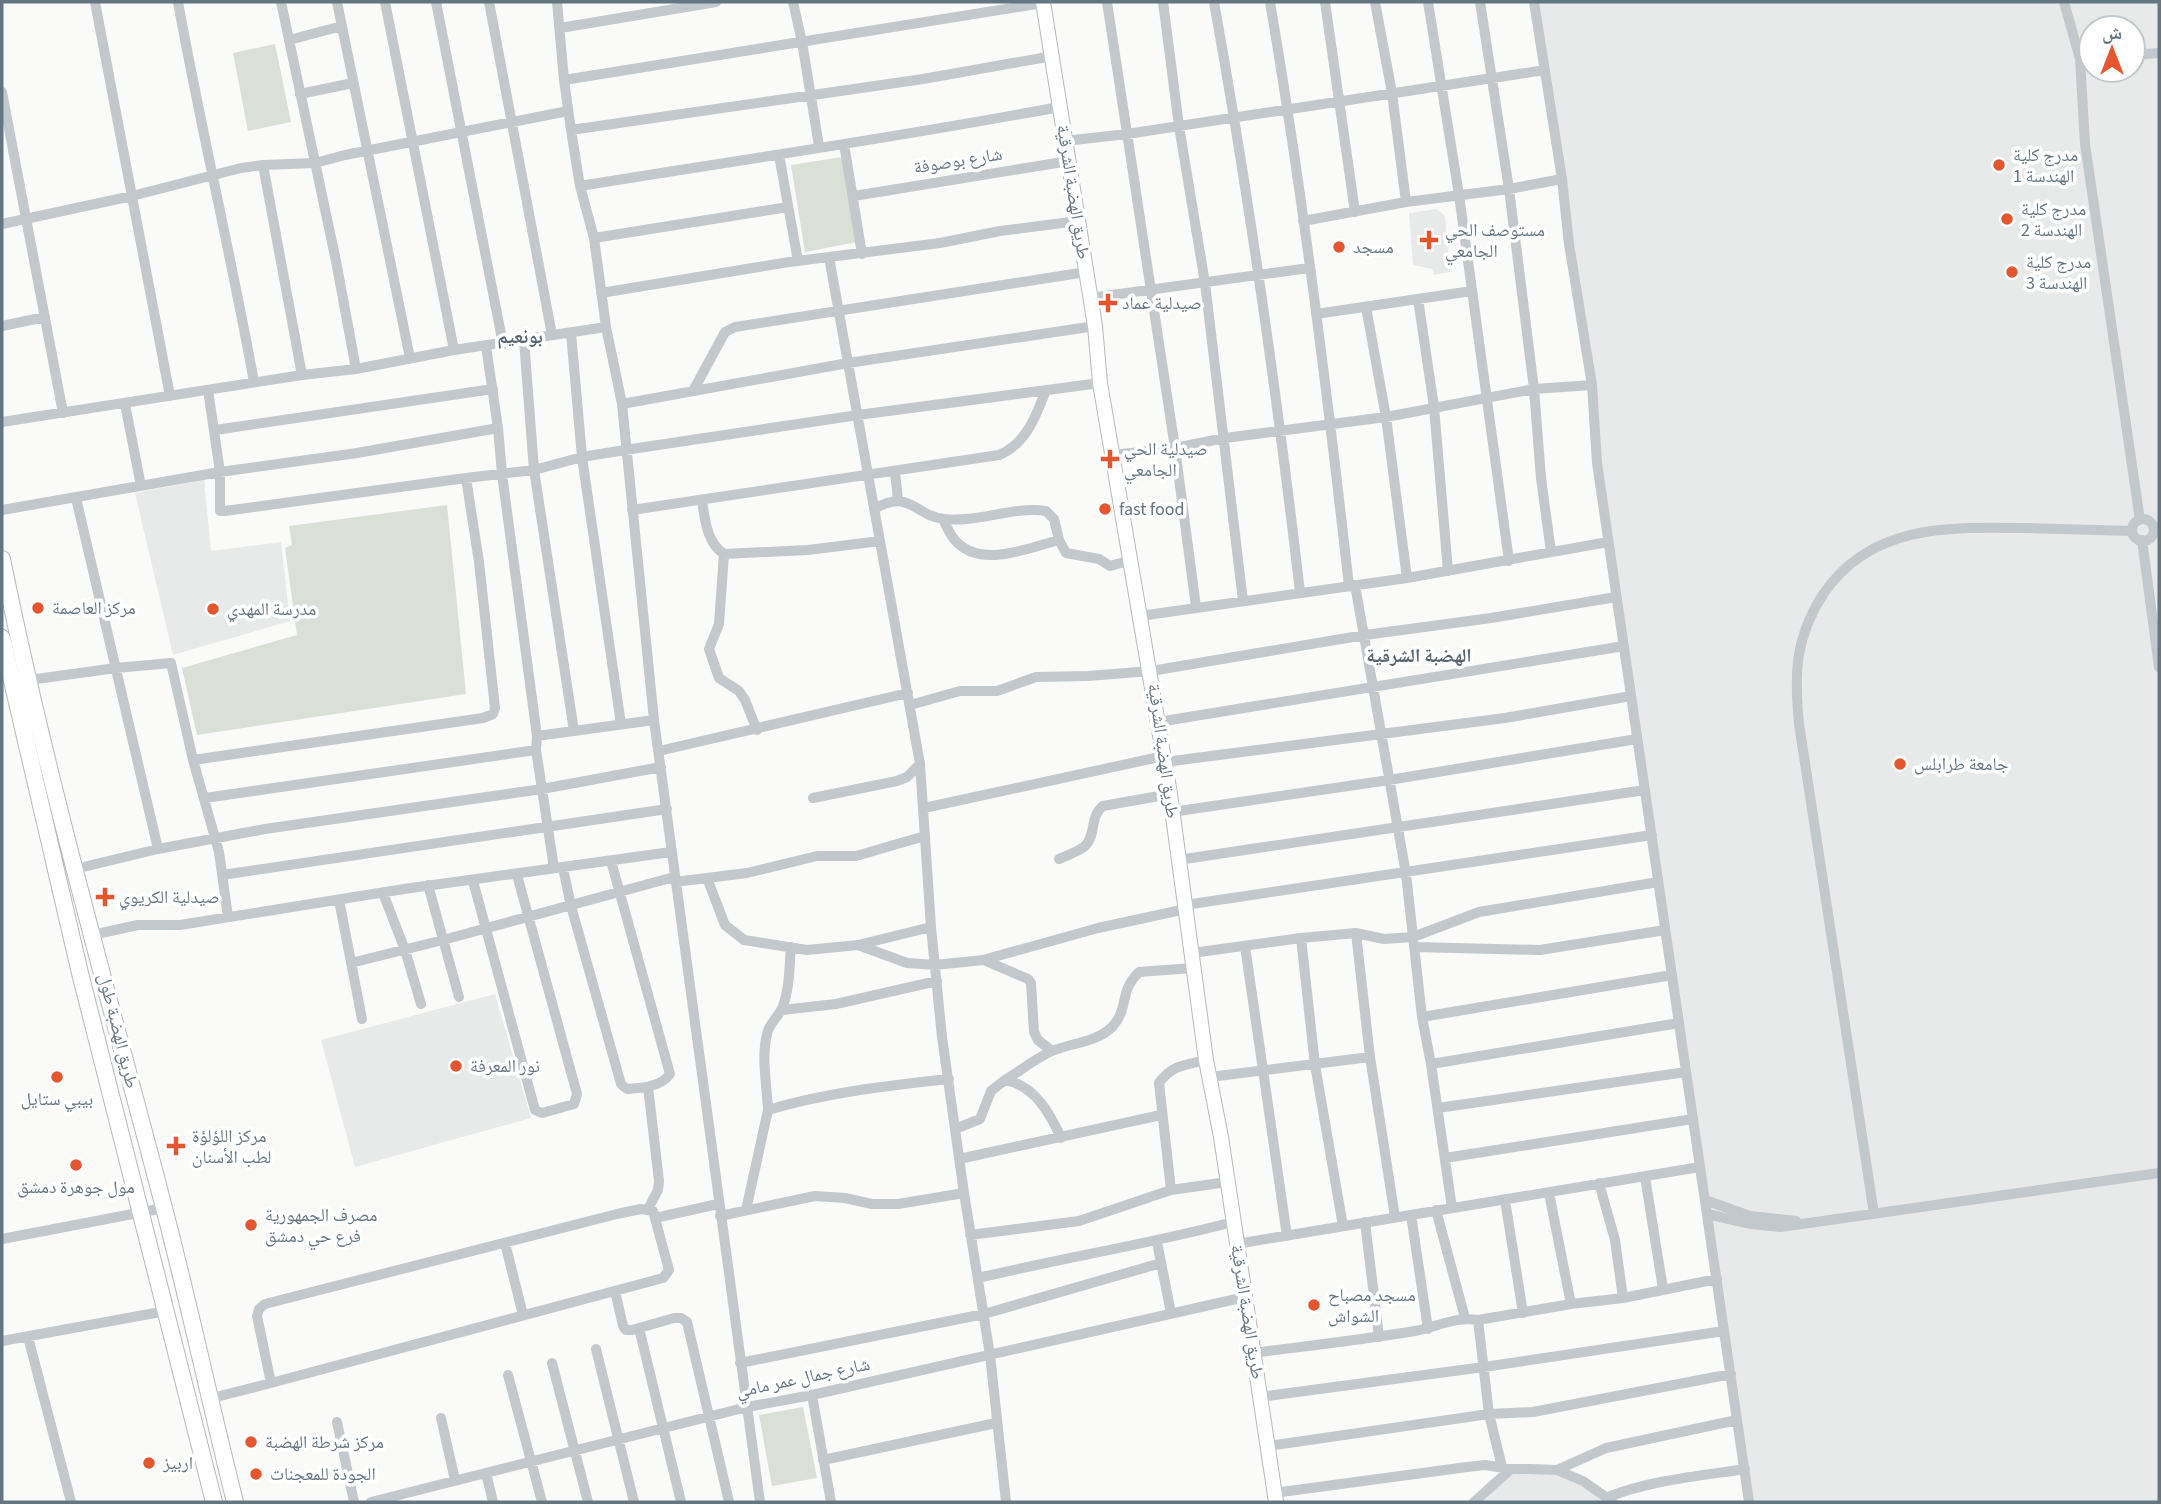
<svg xmlns="http://www.w3.org/2000/svg" width="2161" height="1504" font-family="'Source Sans 3','Noto Naskh Arabic',sans-serif">
  <rect width="100%" height="100%" fill="#fafaf8"/>
  <path fill="#e8e9e9" fill-rule="evenodd" d="M 1534,2 L 2159,2 L 2159,1502 L 1749,1502 L 1597,463 L 1592,384 ZM 2091,28 L 2133,28 L 2133,70 L 2091,70 Z
    M 1437,209 L 1445,216 L 1450,272 L 1434,275 L 1432,269 L 1413,265 L 1409,213 Z
    M 204,480 L 211,551 L 281,542 L 290,621 L 173,655 L 135,493 Z
    M 495,994 L 531,1118 L 355,1167 L 321,1040 Z
    M 1511,1469 L 1557,1470 L 1613,1502 L 1474,1502 Z"/>
  <path fill="#dadfd7" d="M 275,44 L 291,122 L 248,131 L 233,53 Z
    M 842,157 L 857,242 L 805,252 L 791,165 Z
    M 447,505 L 466,694 L 197,735 L 182,668 L 297,635 L 285,548 L 292,545 L 289,526 Z
    M 803,1407 L 817,1478 L 772,1486 L 759,1415 Z"/>
  <g fill="none" stroke-linecap="round" stroke-linejoin="round">
    <defs>
      <path id="major" d="M 1043,2 L 1095,326 L 1100,383 L 1170,794 L 1206,1060 L 1221,1137 L 1276,1502"/>
      <path id="highway" d="M 2,559 C 46,776 107,990 163,1204 C 189,1303 210,1403 235,1502
        M 2,638 L 80,973 L 214,1502"/>
    </defs>
    <use href="#major" stroke="#b5babe" stroke-width="16"/>
    <use href="#highway" stroke="#b4b9bd" stroke-width="18"/>
    <path stroke="#c3c8cc" stroke-width="10" d="M 95,2 L 170,396
      M 178,2 C 201,129 231,255 254,382
      M 281,2 L 336,261 L 356,369
      M 337,2 L 410,358
      M 385,2 L 454,350
      M 436,2 L 503,344
      M 489,2 L 552,335
      M 557,2 L 564,80 L 571,130 L 580,186 L 594,238 L 606,327 L 622,404 L 654,720 L 760,1502
      M 793,2 L 802,42 L 819,146
      M 1107,2 L 1175,448 L 1196,607
      M 1163,2 L 1179,126 L 1205,283 L 1243,601
      M 1214,2 C 1249,197 1277,394 1300,592
      M 1270,2 C 1303,196 1327,391 1349,586
      M 1325,2 L 1355,212
      M 1375,2 L 1392,93 L 1406,202
      M 1428,2 L 1459,195 L 1509,561
      M 1480,2 L 1509,189 L 1534,389 L 1541,478 L 1551,552
      M 1534,2 L 1562,179 L 1569,244 L 1592,385 L 1597,463 L 1749,1502
      M 2064,2 L 2080,59 L 2085,144 L 2140,520
      M 560,28 L 716,2
      M 289,40 L 342,26
      M 2133,55 L 2159,53
      M 564,80 L 1043,3
      M 2,92 L 63,413
      M 300,94 L 353,83
      M 571,130 L 923,79 L 1053,56
      M 1065,141 L 1127,134 L 1545,70
      M 844,144 L 862,254
      M 779,155 L 798,261
      M 263,165 L 302,375
      M 580,186 C 740,160 900,137 1059,107
      M 854,196 L 1069,161
      M 1303,221 L 1406,202 L 1509,189 L 1562,179
      M 2,224 L 132,196 L 241,168 L 263,165 L 315,163 L 345,155 L 568,111
      M 594,238 L 788,207
      M 829,257 L 920,764 L 931,927 L 942,1037 L 964,1193 L 990,1355 L 1006,1502
      M 601,293 L 789,262 L 940,243 L 1000,231 L 1078,221
      M 1090,298 L 1309,268
      M 1418,299 L 1434,407 L 1448,571
      M 1366,307 L 1386,417 L 1407,578
      M 1316,314 L 1472,291
      M 2,326 L 45,317
      M 571,333 L 582,457 L 621,724
      M 524,340 L 534,470 L 574,731
      M 486,346 L 498,428 L 502,474 L 537,736 L 536,750 L 554,868
      M 208,390 L 220,472 L 220,511 L 225,511 L 466,478 L 534,470 L 582,457 L 625,450 L 858,415 L 1100,383
      M 693,391 L 725,332 L 735,327 L 1086,272
      M 125,404 L 141,486
      M 622,404 L 848,363 L 1095,326
      M 2,422 L 302,375 L 356,369 L 454,350 L 606,327
      M 215,430 L 493,389
      M 1114,455 L 1175,448 L 1225,438 L 1386,417 L 1534,389 L 1592,385
      M 895,472 L 898,500
      M 76,498 L 158,849
      M 702,501 C 705,520 707,543 724,554 L 808,550 L 880,541
      M 874,509 C 911,488 914,516 944,519 C 978,523 1012,506 1046,511 L 1054,519 L 1059,540 L 1066,553 L 1099,559 L 1110,566 L 1131,560
      M 2,510 L 220,472 L 357,453 L 498,428
      M 632,510 L 999,455 C 1026,444 1036,416 1046,390
      M 943,519 C 946,525 949,533 954,539 C 979,570 1028,548 1059,540
      M2132 530a11 11 0 1 1 22 0a11 11 0 1 1-22 0Z
      M 2142,540 L 2159,667
      M 724,554 L 719,624 L 709,649 L 719,678 L 739,691 L 745,700 L 757,730
      M 1355,585 L 1406,874 L 1422,1017 L 1431,1064 L 1452,1208
      M 1140,616 L 1407,578 L 1608,542
      M 29,680 L 116,668 L 171,663 L 193,760 L 219,852 L 228,917
      M 910,705 L 960,691 L 997,691 L 1036,677 L 1088,676 L 1151,671 L 1365,635 L 1491,618 L 1616,597
      M 1158,722 L 1624,646
      M 537,736 L 654,720
      M 659,751 L 908,693
      M 193,760 L 483,718 L 493,714 L 495,708 L 479,562 L 466,478
      M 1165,762 L 1505,718 L 1631,696
      M 205,798 L 536,750
      M 813,798 L 897,781 L 907,777 L 920,764
      M 924,808 L 1164,756
      M 1172,812 L 1389,780 L 1637,739
      M 1059,859 C 1067,855 1078,852 1085,846 C 1097,834 1089,817 1103,806 L 1170,794
      M 1178,860 L 1645,790
      M 563,868 L 571,906 L 621,1084 L 627,1089 C 642,1088 661,1087 670,1074 L 611,861
      M 75,869 L 158,849 L 265,829 L 542,789 L 661,767
      M 222,875 L 667,809
      M 707,878 L 725,925 L 744,940 L 807,950 L 858,945 L 931,927
      M 473,881 L 535,1110 L 542,1113 L 574,1104 L 577,1094 L 517,875
      M 675,882 L 747,873 L 817,856 L 856,856 L 925,836
      M 428,885 L 459,997
      M 383,893 L 405,950 L 421,1004
      M 339,900 L 362,1019
      M 1185,905 L 1652,835
      M 1356,933 L 1384,939 L 1413,937 L 1479,912 L 1658,882
      M 92,935 L 138,925 L 180,925 L 404,889 L 671,852
      M 1301,938 L 1315,1065 L 1343,1226
      M 858,945 L 907,963 L 935,965 L 983,960 L 1098,928 L 1186,909
      M 1245,946 L 1287,1236
      M 1414,947 L 1540,950 L 1665,930
      M 1192,953 L 1301,938 L 1356,933 L 1370,1057 L 1395,1217
      M 986,961 L 1028,979 L 1031,983 L 1034,1032 L 1038,1040 L 1052,1051
      M 351,963 L 443,940 L 674,877
      M 782,1010 L 836,1004 L 937,981
      M 1422,1017 L 1672,975
      M 1431,1064 L 1679,1023
      M 1210,1077 L 1370,1057
      M 1005,1080 C 1020,1071 1036,1058 1052,1051 C 1071,1043 1098,1042 1113,1026 C 1129,1008 1119,991 1139,972 L 1193,968
      M 1438,1108 L 1686,1072
      M 768,1110 C 767,1086 761,1058 767,1034 C 769,1023 779,1017 783,1006 C 790,987 789,967 791,947
      M 955,1129 L 980,1119 L 991,1091 L 1005,1080 C 1034,1085 1050,1113 1061,1138
      M 1445,1158 L 1693,1119
      M 959,1159 L 1161,1115
      M 1645,1177 L 1663,1289
      M 1599,1183 L 1615,1240 L 1623,1298
      M 1171,1190 L 1159,1083 C 1172,1065 1185,1065 1206,1060
      M 1549,1193 L 1571,1304
      M 1505,1200 L 1523,1313
      M 1705,1200 L 1750,1216 L 1796,1221
      M 648,1209 L 658,1190 L 659,1181 L 648,1087
      M 746,1210 L 768,1110 C 827,1092 888,1086 949,1079
      M 1436,1210 L 1465,1318
      M 1707,1214 L 1751,1224 L 1781,1227 L 2159,1173
      M 1874,1214 L 1799,724 C 1794,673 1795,637 1824,593 C 1872,523 1951,527 2026,528 C 2061,529 2097,530 2132,531
      M 1411,1215 L 1428,1329
      M 720,1216 L 815,1196 L 845,1198 L 872,1204 L 898,1204 L 964,1193
      M 655,1218 L 718,1204
      M 1365,1222 L 1379,1337
      M 970,1235 L 1079,1221 L 1171,1190 L 1227,1182
      M 2,1239 L 164,1208
      M 1157,1242 L 1171,1313
      M 505,1243 L 523,1315
      M 1236,1244 L 1700,1167
      M 978,1278 C 1063,1258 1149,1244 1233,1222
      M 615,1291 L 623,1326 L 626,1330 L 632,1330 L 674,1318 L 681,1318 L 687,1322 L 729,1502
      M 1478,1320 L 1489,1414 L 1502,1467
      M 639,1328 L 681,1502
      M 28,1337 L 71,1502
      M 2,1341 L 166,1311
      M 596,1349 L 634,1502
      M 1253,1353 C 1307,1346 1361,1340 1415,1331 C 1437,1327 1457,1316 1478,1320 L 1571,1304 L 1623,1298 L 1717,1279
      M 552,1363 L 588,1502
      M 740,1363 L 984,1314 L 1161,1263
      M 508,1375 L 542,1502
      M 812,1395 L 831,1502
      M 1260,1397 L 1484,1367 L 1724,1331
      M 208,1399 L 271,1383 L 663,1278 L 669,1270 L 653,1211 L 641,1209 L 617,1214 L 265,1304 L 259,1309 L 257,1316 L 271,1383
      M 441,1418 L 455,1480
      M 337,1422 L 354,1502
      M 1268,1446 L 1489,1414 L 1533,1412 L 1731,1374
      M 823,1460 L 996,1423
      M 1557,1470 L 1606,1448 L 1737,1420
      M 486,1473 L 493,1502
      M 1274,1493 L 1467,1467 L 1485,1465 L 1511,1469
      M 1608,1497 C 1651,1480 1699,1476 1745,1469
      M 371,1502 L 747,1407 L 812,1395 L 1245,1297
      M 1474,1502 L 1511,1469 L 1530,1469 L 1557,1470 L 1583,1481 L 1613,1502"/>
    <use href="#major" stroke="#fff" stroke-width="14"/>
    <use href="#highway" stroke="#fff" stroke-width="16"/>
  </g>
  <g fill="#e4572e" stroke="#fff" stroke-width="2.5">
    <circle cx="1999" cy="165" r="7"/>
    <circle cx="2007" cy="219" r="7"/>
    <path d="M1425.5 229.5h7v7h7v7h-7v7h-7v-7h-7v-7h7z"/>
    <circle cx="1339" cy="247" r="7"/>
    <circle cx="2012" cy="272" r="7"/>
    <path d="M1104.5 292.5h7v7h7v7h-7v7h-7v-7h-7v-7h7z"/>
    <path d="M1106.5 448.5h7v7h7v7h-7v7h-7v-7h-7v-7h7z"/>
    <circle cx="1105" cy="509" r="7"/>
    <circle cx="38" cy="608" r="7"/>
    <circle cx="213" cy="609" r="7"/>
    <circle cx="1900" cy="764" r="7"/>
    <path d="M101.5 886.5h7v7h7v7h-7v7h-7v-7h-7v-7h7z"/>
    <circle cx="456" cy="1066" r="7"/>
    <circle cx="57" cy="1077" r="7"/>
    <path d="M172.5 1135.5h7v7h7v7h-7v7h-7v-7h-7v-7h7z"/>
    <circle cx="76" cy="1165" r="7"/>
    <circle cx="251" cy="1225" r="7"/>
    <circle cx="1314" cy="1305" r="7"/>
    <circle cx="251" cy="1442" r="7"/>
    <circle cx="149" cy="1463" r="7"/>
    <circle cx="256" cy="1474" r="7"/>
  </g>
  <g text-anchor="middle" dominant-baseline="central" stroke-width="7" stroke-linejoin="round" paint-order="stroke">
    <g font-size="18" fill="#657683" stroke="#fff" text-anchor="start">
      <text x="2013" y="155">مدرج كلية<tspan x="2013" dy="21">الهندسة 1</tspan></text>
      <text x="2021" y="209">مدرج كلية<tspan x="2021" dy="21">الهندسة 2</tspan></text>
      <text x="1445" y="230">مستوصف الحي<tspan x="1445" dy="21">الجامعي</tspan></text>
      <text x="1353" y="247">مسجد</text>
      <text x="2026" y="262">مدرج كلية<tspan x="2026" dy="21">الهندسة 3</tspan></text>
      <text x="1122" y="303">صيدلية عماد</text>
      <text x="1124" y="449">صيدلية الحي<tspan x="1124" dy="21">الجامعي</tspan></text>
      <text x="1119" y="509">fast food</text>
      <text x="52" y="608">مركز العاصمة</text>
      <text x="227" y="609">مدرسة المهدي</text>
      <text x="1914" y="764">جامعة طرابلس</text>
      <text x="119" y="897">صيدلية الكريوي</text>
      <text x="470" y="1066">نور المعرفة</text>
      <text x="57" y="1099" text-anchor="middle">بيبي ستايل</text>
      <text x="192" y="1136">مركز اللؤلؤة<tspan x="192" dy="21">لطب الأسنان</tspan></text>
      <text x="76" y="1187" text-anchor="middle">مول جوهرة دمشق</text>
      <text x="265" y="1215">مصرف الجمهورية<tspan x="265" dy="21">فرع حي دمشق</tspan></text>
      <text x="1328" y="1295">مسجد مصباح<tspan x="1328" dy="21">الشواش</tspan></text>
      <text x="265" y="1442">مركز شرطة الهضبة</text>
      <text x="163" y="1463">اربيز</text>
      <text x="270" y="1474">الجودة للمعجنات</text>
    </g>
    <g font-size="18" fill="#657683" stroke="#fff">
      <text transform="translate(958 161) rotate(-9)">شارع بوصوفة</text>
      <text transform="translate(1073 192) rotate(81)">طريق الهضبة الشرقية</text>
      <text transform="translate(1163 751) rotate(82)">طريق الهضبة الشرقية</text>
      <text transform="translate(118 1031) rotate(76)">طريق الهضبة طول</text>
      <text transform="translate(1247 1312) rotate(81)">طريق الهضبة الشرقية</text>
      <text transform="translate(803 1378) rotate(-12)">شارع جمال عمر مامي</text>
    </g>
    <g font-size="19" font-weight="bold" fill="#57646e" stroke="#fff">
      <text x="520" y="337">بونعيم</text>
      <text x="1419" y="656">الهضبة الشرقية</text>
    </g>
  </g>
  <rect width="2161" height="1504" fill="none" stroke="#657683" stroke-width="7"/>
  <g transform="translate(2112 49)"><circle r="33" fill="#ffffff" stroke="#c1c8cd" stroke-width="2"/>
  <path d="M0-5L12 26L0 18L-12 26Z" fill="#e4572e"/>
  <text y="-10" font-size="19" font-weight="bold" text-anchor="middle" fill="#657683">ش</text>
  </g>
</svg>
